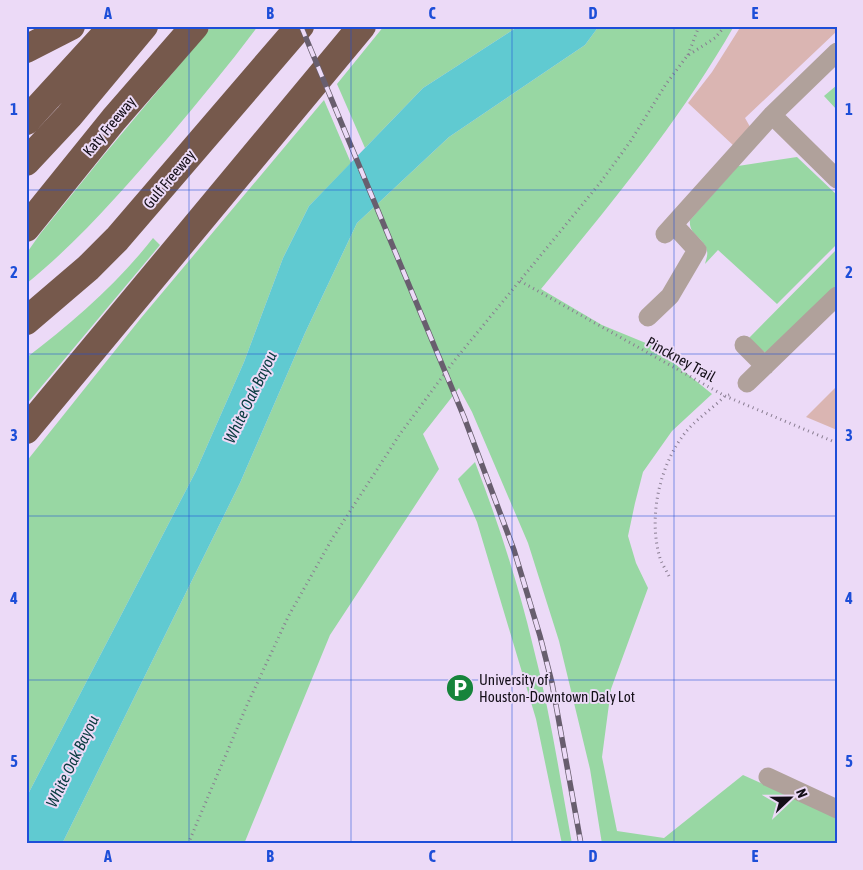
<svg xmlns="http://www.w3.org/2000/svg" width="863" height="870" font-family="'Asap Condensed',sans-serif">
  <rect width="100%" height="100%" fill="#ecdaf7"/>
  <path fill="#98d7a3" d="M 212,26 L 258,26 C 229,65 198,102 167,139 C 123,190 78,242 26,284 L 26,254 L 40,234 L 103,156 Z
    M 384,26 L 519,26 L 423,88 L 365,148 L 337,84 Z
    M 599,26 L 734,26 C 680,121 610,205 541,289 L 602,325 L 653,346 L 712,394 L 672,431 L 643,472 L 635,503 L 628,536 L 636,563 L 648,588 L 611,689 L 602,757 L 617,831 L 664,838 L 743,775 L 837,818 L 837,844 L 602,844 L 590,769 L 559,641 L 528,543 L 472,412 L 459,388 L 423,434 L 439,469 L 330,635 L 244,844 L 62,844 L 240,483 L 305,333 L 357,223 L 449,137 L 585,45 Z
    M 837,85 L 837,110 L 824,96 Z
    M 324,100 L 351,163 L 309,206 L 283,258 L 244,362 L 196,471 L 26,798 L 26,462 L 141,318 Z
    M 797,157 L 837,195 L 837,244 L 777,304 L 718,250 L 705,264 C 706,260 708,255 707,251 C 705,238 688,235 690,220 L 738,166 Z
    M 153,238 L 160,245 L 26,405 L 26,358 C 72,323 118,283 153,238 Z
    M 837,249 L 837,287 L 772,351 L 767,354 L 748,339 Z
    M 475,462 C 498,522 518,583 533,646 C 550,711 560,778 572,844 L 562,844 L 536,719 L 477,522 L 458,479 Z"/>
  <path fill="#60cad1" d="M 519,26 L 599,26 L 585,45 L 449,137 L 357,223 L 305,333 L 240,483 L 62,844 L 26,844 L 26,798 L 196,471 L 244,362 L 283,258 L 309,206 L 423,88 Z"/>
  <path fill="#dab5b2" d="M 741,26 L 837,26 L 837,31 L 745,118 L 753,132 L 734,146 L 688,103 L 712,72 Z
    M 837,386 L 837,430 L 806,417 Z"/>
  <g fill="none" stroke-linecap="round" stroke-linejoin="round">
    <path stroke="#897d91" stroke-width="3" stroke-dasharray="1 4" stroke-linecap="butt" d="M 688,55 L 699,26
      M 520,281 L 725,396 L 837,443
      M 669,576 C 666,570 662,564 660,558 C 648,518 659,466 685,433 C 694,421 713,408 725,396 L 733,394
      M 188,844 L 247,705 L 288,617 L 332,539 L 400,434 L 454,361 L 600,183 L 630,142 L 666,84 L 687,56 L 715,38 L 725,26"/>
    <path stroke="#b0a19b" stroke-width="19" d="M 772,115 L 837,179
      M 665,234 L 772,115 L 837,52
      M 648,317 L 670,296 L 697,250 L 674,225
      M 744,345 L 765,366
      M 747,383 L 837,296
      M 768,777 L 837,809"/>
    <path stroke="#76594c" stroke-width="28" d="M 26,49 L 71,26
      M 26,121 L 113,26
      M 26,162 L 69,116 L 144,26
      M 26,228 L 114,119 L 195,26
      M 26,321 L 88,268 L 117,239 L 300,26
      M 26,430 L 362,26"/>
    <defs>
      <path id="rail" d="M 301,26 L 464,417 L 514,550 L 540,636 L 552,683 L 581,844"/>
    </defs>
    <use href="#rail" stroke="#685e6e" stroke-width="5.5"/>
    <use href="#rail" stroke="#ecdaf7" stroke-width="4" stroke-dasharray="11" stroke-linecap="butt"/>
  </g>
  <path fill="none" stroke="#1d4ed8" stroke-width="1" stroke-opacity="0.55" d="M 189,26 L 189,844M 351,26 L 351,844M 512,26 L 512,844M 674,26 L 674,844M 26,190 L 837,190M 26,354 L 837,354M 26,516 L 837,516M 26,680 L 837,680"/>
  <defs>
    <symbol id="parking-disc" viewBox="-11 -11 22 22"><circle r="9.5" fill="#16843b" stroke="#ecdaf7"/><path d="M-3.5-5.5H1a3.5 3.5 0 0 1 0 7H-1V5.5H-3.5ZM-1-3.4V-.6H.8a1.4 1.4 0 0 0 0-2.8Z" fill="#fff"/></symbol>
  </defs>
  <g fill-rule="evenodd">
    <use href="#parking-disc" x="444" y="672" width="32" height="32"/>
  </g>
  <g text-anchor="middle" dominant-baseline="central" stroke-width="4" stroke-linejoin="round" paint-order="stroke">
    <g font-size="15" fill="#140f18" stroke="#ecdaf7">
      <text transform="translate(109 126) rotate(-50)">Katy Freeway</text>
      <text transform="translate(169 179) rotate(-50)">Gulf Freeway</text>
      <text transform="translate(681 359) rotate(29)">Pinckney Trail</text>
    </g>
    <g font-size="15" fill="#140f18" stroke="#ecdaf7" text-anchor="start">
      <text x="479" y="679">University of<tspan x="479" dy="17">Houston-Downtown Daly Lot</tspan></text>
    </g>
    <g font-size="16" font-style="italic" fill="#083b3f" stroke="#ecdaf7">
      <text transform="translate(250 397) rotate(-64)">White Oak Bayou</text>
      <text transform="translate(72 761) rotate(-64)">White Oak Bayou</text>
    </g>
  </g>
  <rect width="863" height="870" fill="none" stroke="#ecdaf7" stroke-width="55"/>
  <g transform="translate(790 798) rotate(68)" stroke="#ecdaf7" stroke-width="4" paint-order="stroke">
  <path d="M0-4L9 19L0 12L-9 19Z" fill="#140f18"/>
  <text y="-8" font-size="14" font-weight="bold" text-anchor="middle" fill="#140f18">N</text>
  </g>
  <rect x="28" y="28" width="808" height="814" fill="none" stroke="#1d4ed8" stroke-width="2"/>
  <g font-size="16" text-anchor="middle" font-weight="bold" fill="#1d4ed8">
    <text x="108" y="19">A</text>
    <text x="270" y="19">B</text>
    <text x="432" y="19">C</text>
    <text x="593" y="19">D</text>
    <text x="755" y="19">E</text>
    <text x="14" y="115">1</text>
    <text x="849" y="115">1</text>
    <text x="14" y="278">2</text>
    <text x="849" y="278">2</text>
    <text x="14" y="441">3</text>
    <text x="849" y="441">3</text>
    <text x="14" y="604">4</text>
    <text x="849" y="604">4</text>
    <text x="14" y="767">5</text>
    <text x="849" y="767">5</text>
    <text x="108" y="862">A</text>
    <text x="270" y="862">B</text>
    <text x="432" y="862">C</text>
    <text x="593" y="862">D</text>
    <text x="755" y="862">E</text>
  </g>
</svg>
